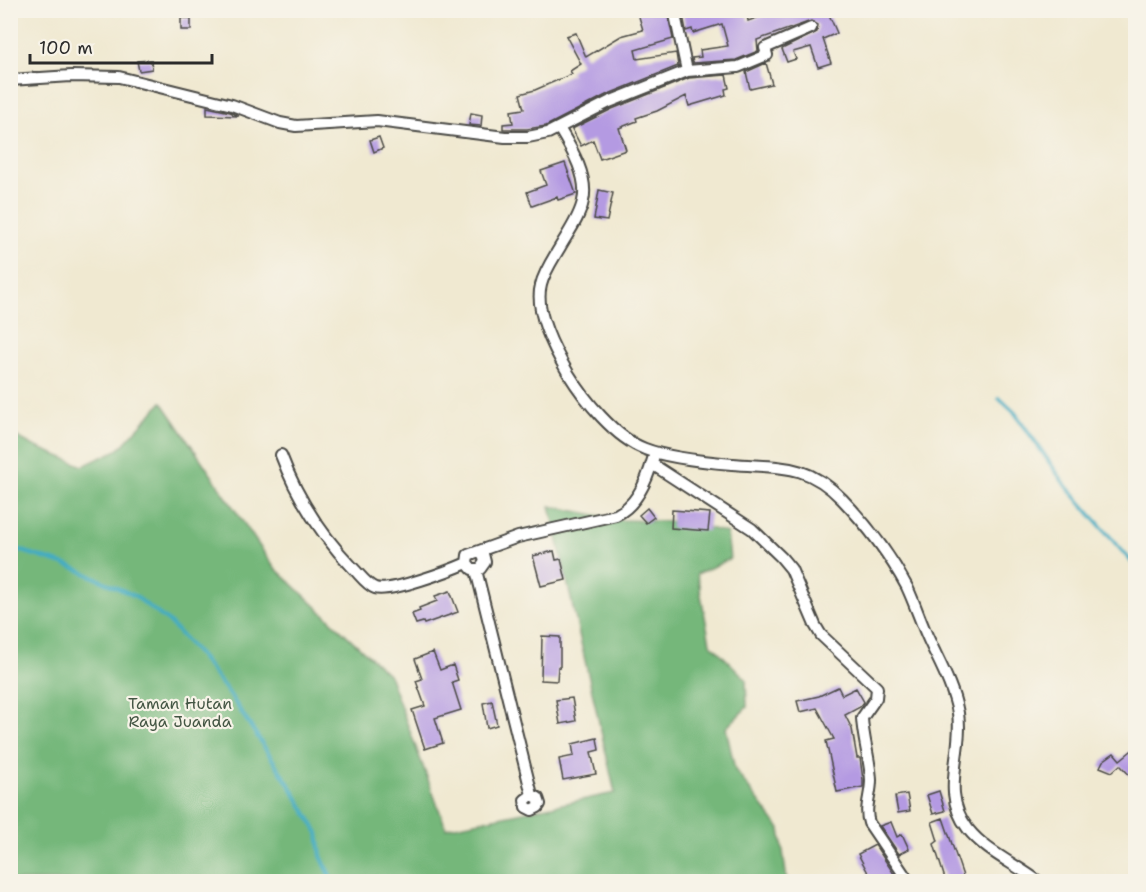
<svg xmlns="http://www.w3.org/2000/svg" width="1146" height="892" font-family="'Shantell Sans',sans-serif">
  <rect width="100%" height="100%" fill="#f7f3e8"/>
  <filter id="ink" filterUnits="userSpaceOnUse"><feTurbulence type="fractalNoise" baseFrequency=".0167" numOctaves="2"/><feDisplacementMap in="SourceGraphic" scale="12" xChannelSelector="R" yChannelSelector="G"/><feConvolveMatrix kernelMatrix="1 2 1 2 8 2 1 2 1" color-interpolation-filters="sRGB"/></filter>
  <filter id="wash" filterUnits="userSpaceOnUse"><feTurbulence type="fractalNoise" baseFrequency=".008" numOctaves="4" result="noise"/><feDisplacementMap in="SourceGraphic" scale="24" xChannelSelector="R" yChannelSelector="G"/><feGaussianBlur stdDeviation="1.35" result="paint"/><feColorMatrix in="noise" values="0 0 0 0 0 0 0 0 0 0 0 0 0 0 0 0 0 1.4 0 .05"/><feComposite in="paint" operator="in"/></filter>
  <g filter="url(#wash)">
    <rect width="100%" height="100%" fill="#f0e9d1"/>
    <path fill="#74b77a" stroke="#507152" stroke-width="1.5" d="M 162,402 L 273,566 L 389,675 L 446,828 L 615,793 L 550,506 L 621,520 L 688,522 L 727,533 L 730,559 L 697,574 L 710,643 L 746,679 L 747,707 L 726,728 L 735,770 L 780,829 L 787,881 L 11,881 L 10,433 L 34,446 L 83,466 L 119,449 Z"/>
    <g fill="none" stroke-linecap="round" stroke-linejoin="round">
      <path stroke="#42acc2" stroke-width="4" d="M 999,398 L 1015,413 L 1066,486 L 1136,567
        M 10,547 L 72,567 L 135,596 L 169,622 L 200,656 L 228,692 L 294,792 L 318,833 L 321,856 L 333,882"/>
    </g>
    <g id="blocks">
      <path fill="#b49ae2" d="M 637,10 L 667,10 L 673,39 L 635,50 L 637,59 L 676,53 L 678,66 L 606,95 L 546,126 L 527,129 L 503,129 L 503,124 L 513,123 L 511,111 L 524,109 L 520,94 L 535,90 L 572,74 L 570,71 L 581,64 L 566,36 L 576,33 L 586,57 L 621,36 L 643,30 Z
        M 682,10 L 746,10 L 748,21 L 779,10 L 827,10 L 837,33 L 823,39 L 831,63 L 818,67 L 811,47 L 793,52 L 796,59 L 787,62 L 782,49 L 817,32 L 818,25 L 811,21 L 757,40 L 758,51 L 736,60 L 693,63 L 692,58 L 701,57 L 700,50 L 728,46 L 722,24 L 693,33 L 692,29 L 686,31 Z
        M 181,18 L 191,18 L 191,30 L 181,30 Z
        M 151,60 L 152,69 L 139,71 L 137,61 Z
        M 766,63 L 772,84 L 750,89 L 746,72 Z
        M 726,75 L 729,88 L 725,89 L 726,95 L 689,106 L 686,96 L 657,111 L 636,118 L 637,121 L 619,128 L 626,150 L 600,159 L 593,140 L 581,146 L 572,129 L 612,109 L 689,78 Z
        M 207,107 L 230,112 L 239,116 L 207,115 Z
        M 471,113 L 482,115 L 481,126 L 469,125 Z
        M 379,137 L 383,148 L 374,152 L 370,140 Z
        M 565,163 L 576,194 L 558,200 L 557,197 L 532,206 L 527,192 L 546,185 L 541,171 Z
        M 599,190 L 613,193 L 607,221 L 594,219 Z
        M 647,508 L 654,517 L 646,523 L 639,515 Z
        M 672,510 L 710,513 L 708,531 L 671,528 Z
        M 554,551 L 556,560 L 561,559 L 566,580 L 541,586 L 533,556 Z
        M 450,591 L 458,612 L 424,624 L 423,622 L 416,624 L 412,614 L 420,611 L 419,608 L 437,601 L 435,596 Z
        M 542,636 L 560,637 L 560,668 L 558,667 L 557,681 L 541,680 Z
        M 433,652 L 440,670 L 453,665 L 458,680 L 452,682 L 461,710 L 435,718 L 443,743 L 425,749 L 412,710 L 425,706 L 416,681 L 422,679 L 415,659 Z
        M 838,687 L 842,695 L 856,688 L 864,702 L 860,707 L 845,715 L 852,729 L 857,758 L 860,758 L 863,780 L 863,787 L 837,792 L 826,741 L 834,739 L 817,708 L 800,712 L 797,701 L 819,696 Z
        M 572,698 L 576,721 L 560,724 L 556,700 Z
        M 492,701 L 497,725 L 487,728 L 483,703 Z
        M 597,738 L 599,750 L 591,752 L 596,774 L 563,780 L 559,759 L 574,756 L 572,744 Z
        M 1136,747 L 1136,782 L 1120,765 L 1112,772 L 1100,767 L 1103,761 L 1114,753 L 1120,760 Z
        M 939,791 L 945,811 L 933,814 L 927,795 Z
        M 907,794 L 910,811 L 898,813 L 895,796 Z
        M 943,818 L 953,847 L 965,882 L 946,882 L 934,844 L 938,841 L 932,822 Z
        M 891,822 L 897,837 L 902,834 L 909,849 L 899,854 L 880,826 Z
        M 875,845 L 898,880 L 899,882 L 873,882 L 858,854 Z"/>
    </g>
  </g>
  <g filter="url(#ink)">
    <use href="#blocks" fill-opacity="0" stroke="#494844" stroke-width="1.5"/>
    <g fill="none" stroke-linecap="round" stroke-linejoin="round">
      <defs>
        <path id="minor" d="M 674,10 L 687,71
          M 10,80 L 71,76 L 119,77 L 232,105 L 280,123 L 296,126 L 377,121 L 505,137 L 528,137 L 548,133 L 609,102 L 687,71 L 738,67 L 767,55 L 765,48 L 811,28
          M 559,128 C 571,148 589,177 583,201 C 580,217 568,233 560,247 C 553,259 544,272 541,285 C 534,311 555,351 568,373 C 584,399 615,438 645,449 C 665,457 709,462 732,464 C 779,468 806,462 842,499 C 867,525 890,555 907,587 C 915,604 921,623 929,640 C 940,664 953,686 958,713 C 964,753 939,792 968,829 C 986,852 1016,864 1039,882
          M 281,455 C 297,498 322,536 354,569 C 360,575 367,585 375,588 C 390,593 451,570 467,563
          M 652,464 L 752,529 L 781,557 L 791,569 L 815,625 L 821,635 L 877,688 L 876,698 L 862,718 C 863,739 870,759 871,780 C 871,796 864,808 869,823 L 909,882
          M 480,552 L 483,554 L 485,562 L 480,569 L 472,569 L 467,563 L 468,555 L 518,537 L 616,515 C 637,505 647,481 653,459
          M 476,570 L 532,795 L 538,798 L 540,804 L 538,807 L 532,810 L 526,807 L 525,800 L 532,795"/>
      </defs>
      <use href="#minor" stroke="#494844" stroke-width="14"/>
      <use href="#minor" stroke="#fff" stroke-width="10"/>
    </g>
  </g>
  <g text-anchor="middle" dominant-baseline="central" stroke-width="4.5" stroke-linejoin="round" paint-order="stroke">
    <g font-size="16" fill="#445644" stroke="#f7f3e8">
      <text x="180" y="703">Taman Hutan<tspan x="180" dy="18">Raya Juanda</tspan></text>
    </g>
  </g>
  <rect width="1146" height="892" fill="none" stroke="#f7f3e8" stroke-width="36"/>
  <path d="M30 54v9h182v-9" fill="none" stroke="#2b2b2b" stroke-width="3"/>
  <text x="39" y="54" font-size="18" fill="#2b2b2b" stroke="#f7f3e8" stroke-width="4.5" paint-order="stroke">100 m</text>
</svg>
